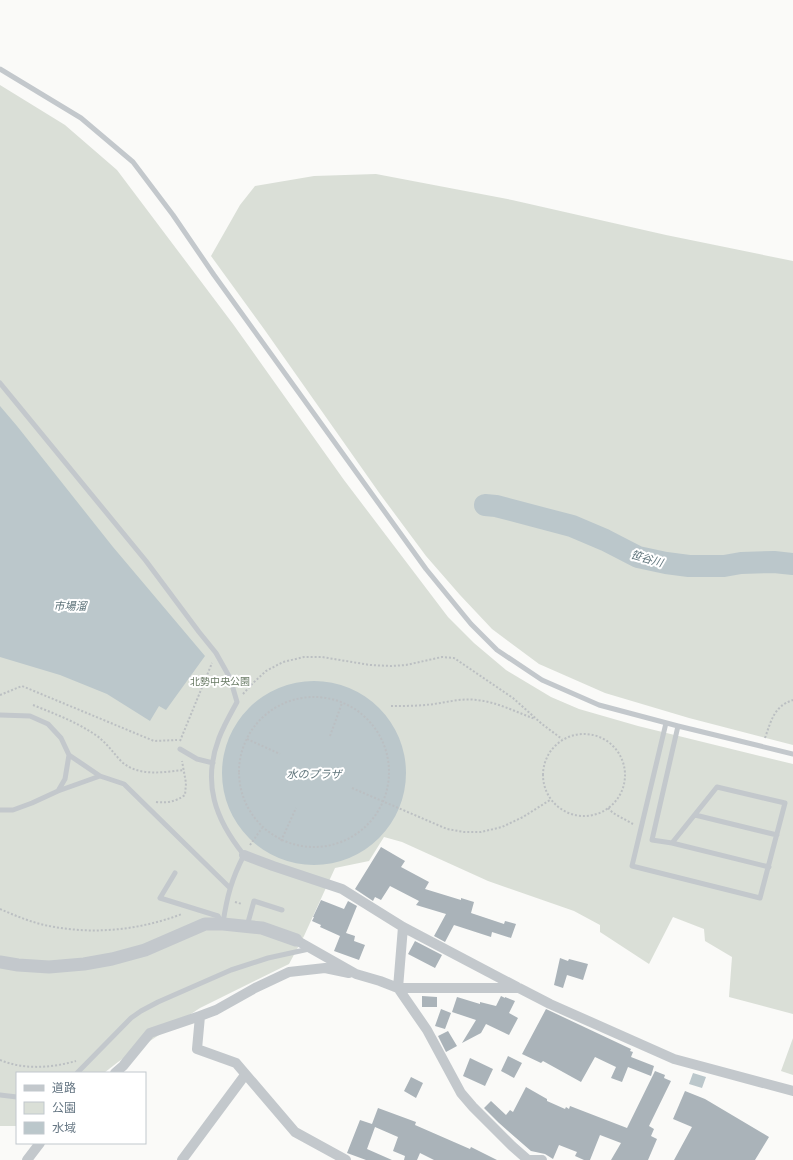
<svg xmlns="http://www.w3.org/2000/svg" width="793" height="1160" font-family="'Golos Text','Noto Sans JP',sans-serif">
  <rect width="100%" height="100%" fill="#fafaf8"/>
  <path fill="#dadfd7" d="M 0,85 L 65,125 L 117,170 L 233,324 L 344,480 L 448,617 L 474,643 L 506,670 L 551,697 L 579,709 L 638,726 L 793,764 L 793,1014 L 729,997 L 732,957 L 705,941 L 704,929 L 673,917 L 649,964 L 600,932 L 600,925 L 574,911 L 488,881 L 402,842 L 384,837 L 369,861 L 335,868 L 304,936 L 289,964 L 200,1008 L 118,1062 L 104,1073 L 17,1073 L 17,1126 L 0,1126 Z
    M 376,174 L 512,200 L 666,235 L 793,261 L 793,745 L 689,718 L 605,693 L 539,664 L 492,629 L 460,595 L 426,556 L 380,494 L 264,329 L 211,256 L 240,205 L 255,186 L 314,176 Z
    M 793,1038 L 793,1075 L 781,1071 Z"/>
  <path fill="#bbc7cb" d="M 0,406 L 17,426 L 113,547 L 205,656 L 166,710 L 159,706 L 150,721 L 107,694 L 60,675 L 0,657 Z
    M222 773a92 92 0 1 1 184 0a92 92 0 1 1-184 0Z
    M 693,1073 L 706,1077 L 702,1088 L 689,1084 Z"/>
  <g fill="none" stroke-linecap="round" stroke-linejoin="round">
    <path stroke="#bbc7cb" stroke-width="22" d="M 485,505 L 496,506 L 572,526 L 605,540 L 638,557 L 666,563 L 689,566 L 724,566 L 741,563 L 774,562 L 793,564"/>
  </g>
  <path fill="#aab3b9" d="M 381,847 L 405,861 L 401,867 L 429,882 L 425,889 L 461,900 L 461,898 L 474,902 L 471,913 L 504,924 L 505,921 L 516,924 L 511,938 L 492,932 L 491,937 L 454,925 L 445,942 L 434,936 L 446,914 L 416,905 L 419,901 L 390,886 L 381,900 L 375,897 L 373,901 L 355,889 Z
    M 321,900 L 344,909 L 348,901 L 357,906 L 346,933 L 355,936 L 354,941 L 365,945 L 359,960 L 334,951 L 340,936 L 320,927 L 321,925 L 312,921 L 314,917 L 313,917 Z
    M 415,941 L 442,955 L 435,968 L 408,954 Z
    M 560,958 L 568,961 L 569,959 L 588,964 L 583,980 L 567,975 L 563,988 L 554,985 Z
    M 422,996 L 437,997 L 437,1007 L 422,1007 Z
    M 501,996 L 505,998 L 505,997 L 515,1001 L 509,1013 L 518,1018 L 509,1035 L 486,1024 L 481,1033 L 462,1043 L 476,1020 L 452,1012 L 457,997 L 480,1004 L 480,1002 L 496,1006 Z
    M 441,1009 L 451,1013 L 445,1029 L 435,1026 Z
    M 546,1009 L 631,1049 L 630,1051 L 633,1052 L 631,1057 L 654,1066 L 651,1076 L 628,1067 L 622,1082 L 611,1078 L 616,1067 L 595,1057 L 581,1082 L 543,1061 L 541,1063 L 522,1054 Z
    M 448,1031 L 457,1046 L 446,1052 L 438,1036 Z
    M 508,1056 L 522,1063 L 514,1078 L 501,1071 Z
    M 470,1058 L 493,1069 L 485,1086 L 463,1076 Z
    M 655,1071 L 665,1075 L 664,1078 L 671,1081 L 649,1126 L 654,1129 L 651,1136 L 657,1139 L 648,1160 L 611,1160 L 621,1143 L 600,1135 L 590,1160 L 584,1160 L 575,1156 L 577,1152 L 559,1145 L 553,1159 L 545,1154 L 531,1151 L 499,1123 L 484,1108 L 491,1101 L 506,1115 L 510,1110 L 513,1112 L 526,1087 L 547,1099 L 547,1101 L 565,1109 L 566,1107 L 569,1109 L 570,1106 L 627,1128 Z
    M 411,1077 L 423,1083 L 416,1098 L 404,1091 Z
    M 685,1091 L 705,1099 L 769,1137 L 755,1160 L 674,1160 L 692,1127 L 673,1119 Z
    M 378,1108 L 416,1122 L 415,1125 L 470,1149 L 471,1147 L 497,1160 L 434,1160 L 420,1153 L 417,1160 L 404,1160 L 405,1156 L 393,1151 L 398,1137 L 375,1127 L 367,1149 L 392,1160 L 366,1160 L 347,1153 L 360,1120 L 372,1124 Z"/>
  <g fill="none" stroke-linecap="round" stroke-linejoin="round">
    <path stroke="#bbbfc2" stroke-width="2" stroke-dasharray="2 2" stroke-linecap="butt" d="M 243,694 L 253,683 L 266,671 L 283,662 L 304,657 L 322,657 L 370,665 L 391,666 L 406,665 L 442,657 L 454,658 L 513,698 L 542,724 L 562,739
      M 0,695 L 22,686 L 154,741 L 177,740
      M239 772a75 75 0 1 1 150 0a75 75 0 1 1-150 0Z
      M 33,705 C 55,714 77,722 97,736 C 107,743 113,753 122,762 C 139,777 164,772 184,770
      M 391,706 C 405,706 420,706 434,704 C 448,702 462,698 477,700 C 497,702 516,712 535,719
      M543 775a41 41 0 1 1 82 0a41 41 0 1 1-82 0Z
      M 330,736 L 342,703
      M 765,738 C 771,721 774,706 793,700
      M 247,739 L 280,754
      M 180,741 L 212,663
      M 352,788 L 447,829 L 464,832 L 481,832 L 502,827 L 523,817 L 550,800
      M 156,802 C 167,803 175,802 185,795 L 186,783 L 182,761
      M 608,808 L 613,813 L 633,824
      M 281,841 L 296,808
      M 250,845 L 262,828
      M 235,902 L 242,904
      M 0,909 C 16,916 33,923 49,926 C 95,935 139,930 182,914
      M 0,1060 C 24,1070 51,1068 76,1061"/>
    <path stroke="#c3c8cc" stroke-width="5" d="M 0,69 L 81,118 L 133,162 L 173,215 L 214,275 L 426,569 L 471,624 L 497,650 L 542,680 L 599,705 L 678,726 L 793,754
      M 0,383 L 146,561 L 199,632 L 216,653 L 230,678 L 237,702 C 231,713 224,725 219,738 C 202,783 215,819 244,855 C 232,878 227,896 223,923
      M 0,715 L 30,716 L 48,724 L 61,738 L 69,755 L 100,776 L 124,784 L 230,888
      M 666,723 L 632,866 L 760,898 L 785,803 L 717,787 L 672,843 L 652,840 L 678,726
      M 180,749 L 197,759 L 213,763
      M 58,791 L 65,779 L 69,755
      M 0,810 L 13,810 L 32,803 L 58,791 L 100,776
      M 695,815 L 777,835
      M 672,843 L 769,867
      M 175,873 L 160,898 L 218,916 L 222,923
      M 247,926 L 254,901 L 282,910
      M 77,1073 L 131,1018 L 141,1011 L 158,1002 L 231,970 L 268,958 L 309,949
      M 0,1095 L 17,1097"/>
    <path stroke="#c3c8cc" stroke-width="10" d="M 244,855 L 273,866 L 342,889 L 403,927 L 517,987
      M 403,927 L 398,988 L 427,1030 L 461,1093 L 473,1107 L 512,1146 L 528,1160 L 542,1160
      M 296,940 L 356,974 L 380,981 L 398,988 L 519,988 L 550,1004 L 674,1059 L 793,1091
      M 115,1073 L 123,1066 L 150,1033 L 200,1016
      M 27,1160 L 40,1143
      M 182,1160 L 245,1075
      M 346,1160 L 295,1132 L 236,1063 L 197,1049 L 200,1016 L 216,1010 L 255,988 L 289,972 L 325,968 L 349,973"/>
    <path stroke="#c3c8cc" stroke-width="13" d="M 0,962 L 18,965 L 49,967 L 84,964 L 112,959 L 145,950 L 205,924 L 223,924 L 262,928 L 296,940"/>
  </g>
  <g text-anchor="middle" dominant-baseline="central" stroke-width="4" stroke-linejoin="round" paint-order="stroke">
    <g font-size="10" fill="#687a64" stroke="#fff">
      <text x="220" y="681">北勢中央公園</text>
    </g>
    <g font-size="11" font-style="italic" fill="#60757c" stroke="#fff">
      <text transform="translate(647 558) rotate(16)">笹谷川</text>
      <text x="70" y="605">市場溜</text>
      <text x="314" y="773">水のプラザ</text>
    </g>
  </g>
  <rect x="16" y="1072" width="130" height="72" fill="#ffffff" stroke="#c1c8cd"/>
  <rect x="24" y="1085" width="20" height="6" fill="#c3c8cc" stroke="#c1c8cd"/>
  <text x="52" y="1092" font-size="12" fill="#657683">道路</text>
  <rect x="24" y="1102" width="20" height="12" fill="#dadfd7" stroke="#c1c8cd"/>
  <text x="52" y="1112" font-size="12" fill="#657683">公園</text>
  <rect x="24" y="1122" width="20" height="12" fill="#bbc7cb" stroke="#c1c8cd"/>
  <text x="52" y="1132" font-size="12" fill="#657683">水域</text>
</svg>
